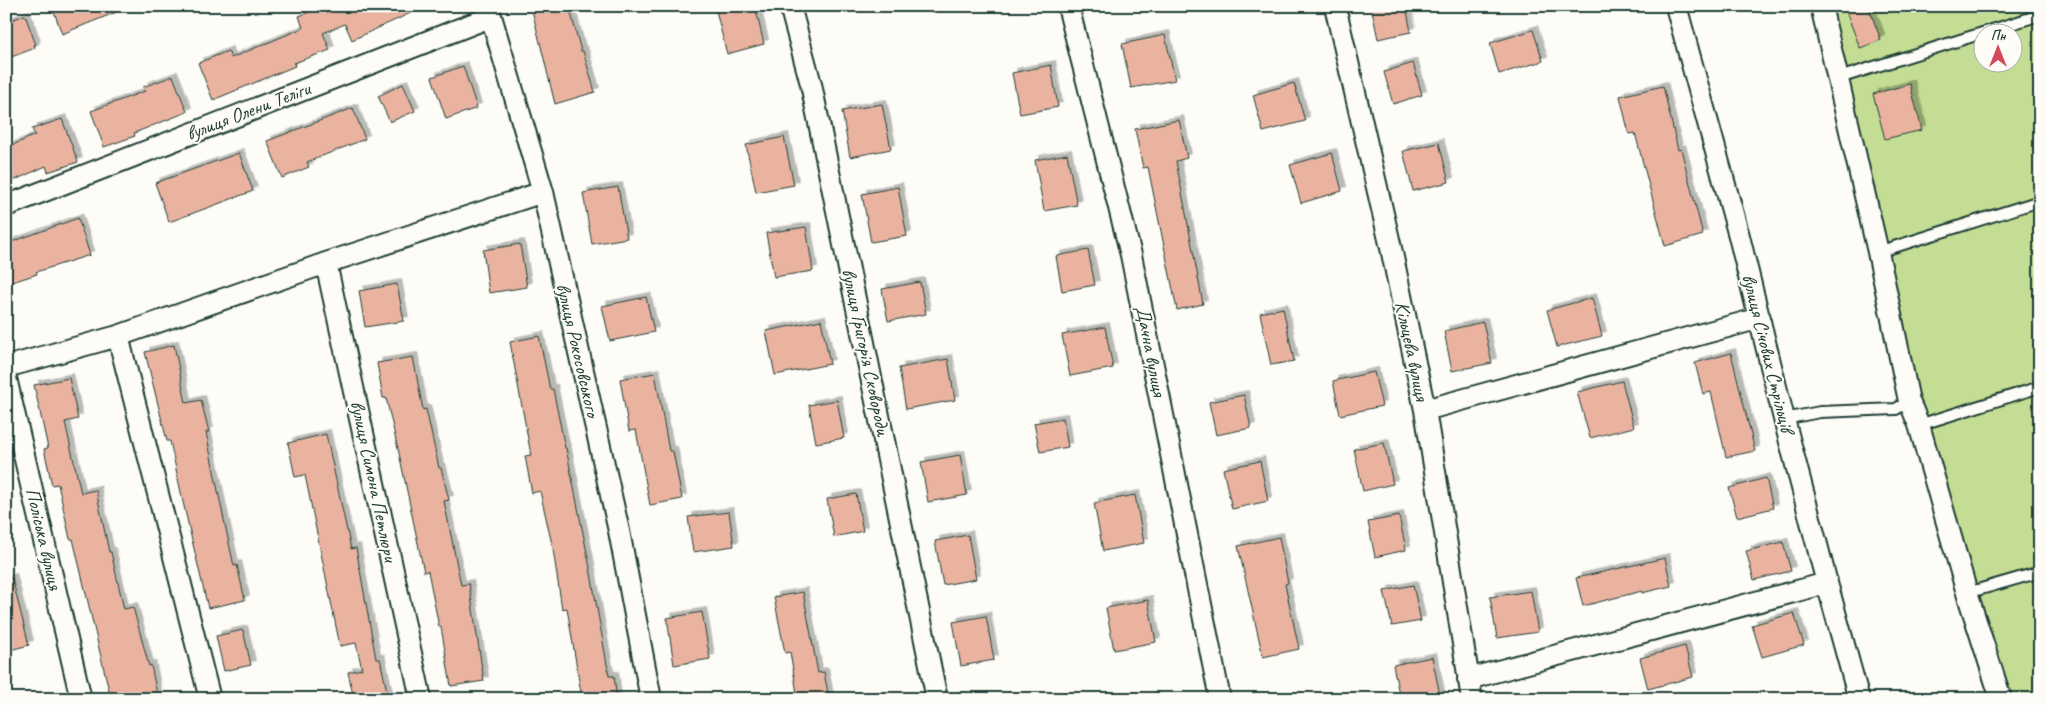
<svg xmlns="http://www.w3.org/2000/svg" width="2046" height="705" font-family="Caveat,sans-serif">
  <defs>
    <filter id="shadow"><feDropShadow dx="4.5" dy="-4.5" stdDeviation="0" flood-color="#0004"/></filter>
  </defs>
  <rect width="100%" height="100%" fill="#fdfcf7"/>
  <filter id="ink" filterUnits="userSpaceOnUse"><feTurbulence type="fractalNoise" baseFrequency=".02" numOctaves="2"/><feDisplacementMap in="SourceGraphic" scale="10" xChannelSelector="R" yChannelSelector="G"/><feConvolveMatrix kernelMatrix="1 2 1 2 8 2 1 2 1" color-interpolation-filters="sRGB"/></filter>
  <g filter="url(#ink)">
    <path fill="#c4dd94" stroke="#728d64" fill-rule="evenodd" d="M 1821,6 L 2040,6 L 2040,699 L 2008,699 L 1902,348 ZM 1984,32 L 2014,32 L 2014,62 L 1984,62 Z"/>
    <path fill="#eab3a0" stroke="#1f3d34" filter="url(#shadow)" d="M 52,6 L 128,6 L 129,7 L 62,34 Z
      M 325,6 L 426,6 L 352,40 L 345,24 L 323,33 L 330,50 L 294,63 L 295,66 L 213,100 L 198,63 L 228,51 L 231,58 L 303,28 L 299,16 Z
      M 531,6 L 569,6 L 581,51 L 583,51 L 595,92 L 555,104 Z
      M 735,6 L 755,6 L 764,44 L 727,54 L 716,11 Z
      M 1371,6 L 1406,6 L 1411,32 L 1378,39 Z
      M 1844,6 L 1868,6 L 1881,40 L 1860,48 Z
      M 25,15 L 36,45 L 34,45 L 35,48 L 6,59 L 6,22 Z
      M 1533,30 L 1543,61 L 1499,74 L 1490,43 Z
      M 1165,35 L 1175,80 L 1131,88 L 1122,44 Z
      M 1413,63 L 1422,95 L 1393,104 L 1384,72 Z
      M 1051,65 L 1058,107 L 1020,114 L 1012,73 Z
      M 463,66 L 477,108 L 446,119 L 432,77 Z
      M 173,76 L 187,112 L 134,133 L 135,136 L 104,147 L 91,111 L 145,91 L 143,87 Z
      M 1294,83 L 1305,121 L 1263,132 L 1253,95 Z
      M 403,84 L 415,111 L 390,122 L 378,96 Z
      M 1910,84 L 1922,130 L 1885,139 L 1873,94 Z
      M 1663,86 L 1678,150 L 1681,149 L 1703,235 L 1665,246 L 1635,133 L 1629,134 L 1620,96 Z
      M 882,104 L 891,149 L 850,157 L 842,111 Z
      M 353,108 L 365,139 L 307,162 L 309,167 L 282,178 L 267,141 Z
      M 62,119 L 78,162 L 48,172 L 46,166 L 6,184 L 6,148 L 35,135 L 32,129 Z
      M 1179,120 L 1187,158 L 1176,161 L 1203,304 L 1177,310 L 1148,167 L 1143,168 L 1135,129 Z
      M 784,137 L 794,185 L 756,192 L 746,145 Z
      M 1439,143 L 1449,182 L 1413,191 L 1403,151 Z
      M 239,153 L 253,191 L 169,222 L 155,183 Z
      M 1332,153 L 1342,191 L 1301,203 L 1290,165 Z
      M 1067,154 L 1077,205 L 1044,211 L 1035,160 Z
      M 618,187 L 627,238 L 592,244 L 583,193 Z
      M 898,187 L 907,236 L 871,242 L 862,194 Z
      M 78,218 L 90,255 L 36,272 L 37,274 L 6,284 L 6,244 Z
      M 806,227 L 813,271 L 774,277 L 766,233 Z
      M 520,244 L 527,287 L 489,293 L 483,250 Z
      M 1088,250 L 1095,285 L 1062,291 L 1056,256 Z
      M 920,282 L 926,314 L 888,321 L 882,289 Z
      M 397,284 L 404,321 L 365,327 L 359,291 Z
      M 646,297 L 654,332 L 610,341 L 602,306 Z
      M 1592,298 L 1602,336 L 1557,347 L 1547,310 Z
      M 1283,308 L 1294,361 L 1271,365 L 1260,313 Z
      M 821,320 L 830,364 L 775,375 L 766,331 Z
      M 1483,322 L 1492,363 L 1452,371 L 1444,331 Z
      M 1105,327 L 1113,368 L 1070,376 L 1062,335 Z
      M 539,336 L 550,389 L 553,389 L 565,448 L 566,448 L 590,568 L 609,676 L 614,676 L 617,699 L 582,699 L 567,608 L 562,609 L 553,549 L 540,491 L 532,493 L 525,456 L 531,455 L 510,342 Z
      M 174,345 L 186,403 L 201,400 L 209,432 L 206,432 L 221,506 L 234,566 L 237,565 L 245,600 L 208,608 L 183,502 L 170,441 L 167,441 L 145,352 Z
      M 1731,353 L 1755,451 L 1726,457 L 1711,392 L 1703,394 L 1695,363 Z
      M 413,357 L 423,410 L 426,409 L 439,468 L 441,468 L 449,500 L 444,501 L 461,585 L 469,584 L 484,681 L 451,686 L 441,627 L 439,627 L 428,571 L 424,572 L 399,453 L 386,398 L 383,398 L 377,363 Z
      M 948,359 L 955,400 L 906,409 L 899,368 Z
      M 1374,372 L 1382,406 L 1340,415 L 1333,381 Z
      M 655,373 L 669,451 L 673,451 L 682,499 L 650,505 L 636,430 L 629,431 L 620,379 Z
      M 69,378 L 78,419 L 65,422 L 81,493 L 96,490 L 109,552 L 111,552 L 124,609 L 133,607 L 149,666 L 151,665 L 158,699 L 111,699 L 73,539 L 70,539 L 58,484 L 52,485 L 44,449 L 48,448 L 34,385 Z
      M 1622,381 L 1634,427 L 1590,438 L 1577,392 Z
      M 1244,395 L 1251,428 L 1216,435 L 1209,402 Z
      M 837,400 L 844,438 L 816,443 L 809,405 Z
      M 1063,418 L 1068,447 L 1040,452 L 1034,423 Z
      M 326,434 L 351,549 L 356,548 L 376,659 L 380,659 L 388,696 L 377,699 L 354,699 L 348,672 L 362,669 L 356,643 L 340,646 L 305,475 L 295,477 L 288,443 Z
      M 1384,443 L 1393,484 L 1363,491 L 1354,449 Z
      M 960,455 L 967,495 L 928,502 L 921,462 Z
      M 1260,461 L 1268,501 L 1232,509 L 1223,469 Z
      M 1766,478 L 1773,508 L 1737,517 L 1729,488 Z
      M 856,494 L 863,531 L 834,537 L 827,499 Z
      M 1135,495 L 1144,543 L 1103,551 L 1094,503 Z
      M 729,512 L 734,546 L 693,552 L 688,517 Z
      M 1399,516 L 1406,550 L 1375,557 L 1368,522 Z
      M 968,535 L 976,579 L 943,585 L 935,541 Z
      M 1279,537 L 1288,583 L 1285,584 L 1299,649 L 1263,657 L 1238,546 Z
      M 1783,542 L 1791,571 L 1754,580 L 1746,551 Z
      M 1665,558 L 1671,586 L 1642,593 L 1642,591 L 1583,606 L 1576,578 Z
      M 12,578 L 29,645 L 6,651 L 6,579 Z
      M 1413,585 L 1421,621 L 1392,626 L 1384,591 Z
      M 1531,591 L 1538,632 L 1497,638 L 1490,597 Z
      M 803,592 L 818,673 L 824,672 L 829,699 L 798,699 L 790,652 L 785,653 L 774,597 Z
      M 1148,600 L 1156,642 L 1114,650 L 1106,608 Z
      M 702,612 L 710,659 L 674,665 L 667,618 Z
      M 1794,613 L 1804,645 L 1762,657 L 1752,625 Z
      M 986,616 L 994,660 L 961,666 L 953,622 Z
      M 243,630 L 251,665 L 224,671 L 216,636 Z
      M 1685,646 L 1693,677 L 1648,689 L 1640,658 Z
      M 1432,657 L 1440,695 L 1424,699 L 1400,699 L 1393,665 Z"/>
    <g fill="none" stroke-linecap="round" stroke-linejoin="round">
      <defs>
        <path id="lane" d="M 1839,78 L 2040,15
          M 1878,252 L 2040,201
          M 1784,419 L 1820,412 L 1896,409 L 1909,401
          M 1919,425 L 2040,387
          M 1967,593 L 2040,572"/>
        <path id="street" d="M 488,6 L 543,192 L 619,531 L 651,699
          M 790,6 L 811,84 L 937,699
          M 1068,6 L 1131,255 L 1220,699
          M 1335,6 L 1391,248 L 1425,410 L 1472,699
          M 1676,6 L 1739,236 L 1784,419 L 1827,583 L 1859,699
          M 1821,6 L 1878,252 L 1909,401 L 1919,425 L 1967,593 L 2001,699
          M 6,206 L 490,17
          M 326,263 L 421,699
          M 118,336 L 210,699
          M 6,367 L 118,336 L 326,263 L 543,192
          M 6,378 L 81,699
          M 1425,410 L 1760,318
          M 1468,679 L 1827,583"/>
      </defs>
      <use href="#lane" stroke="#1f3d34" stroke-width="14"/>
      <use href="#street" stroke="#1f3d34" stroke-width="24"/>
      <use href="#lane" stroke="#fdfcf7" stroke-width="10"/>
      <use href="#street" stroke="#fdfcf7" stroke-width="20"/>
    </g>
  </g>
  <g text-anchor="middle" dominant-baseline="central" stroke-width="4" stroke-linejoin="round" paint-order="stroke">
    <g font-size="20" fill="#1f3d34" stroke="#fdfcf7">
      <text transform="translate(248 111) rotate(-21)">вулиця Олени Теліги</text>
      <text transform="translate(578 350) rotate(77)">вулиця Рокосовського</text>
      <text transform="translate(1151 351) rotate(79)">Дачна вулиця</text>
      <text transform="translate(1412 351) rotate(78)">Кільцева вулиця</text>
      <text transform="translate(866 352) rotate(78)">вулиця Григорія Сковороди</text>
      <text transform="translate(1768 353) rotate(76)">вулиця Січових Стрільців</text>
      <text transform="translate(374 481) rotate(78)">вулиця Симона Петлюри</text>
      <text transform="translate(44 539) rotate(77)">Поліська вулиця</text>
    </g>
  </g>
  <rect width="2046" height="705" fill="none" stroke="#fdfcf7" stroke-width="25"/>
  <rect x="12" y="12" width="2021" height="680" fill="none" stroke="#1f3d34" stroke-width="2" filter="url(#ink)"/>
  <g transform="translate(1998 48)"><circle r="24" fill="#fdfcf7" stroke="#a4b0a9"/>
  <path d="M0-4L9 19L0 12L-9 19Z" fill="#d1495b"/>
  <text y="-8" font-size="14" font-weight="bold" text-anchor="middle" fill="#1f3d34">Пн</text>
  </g>
</svg>
